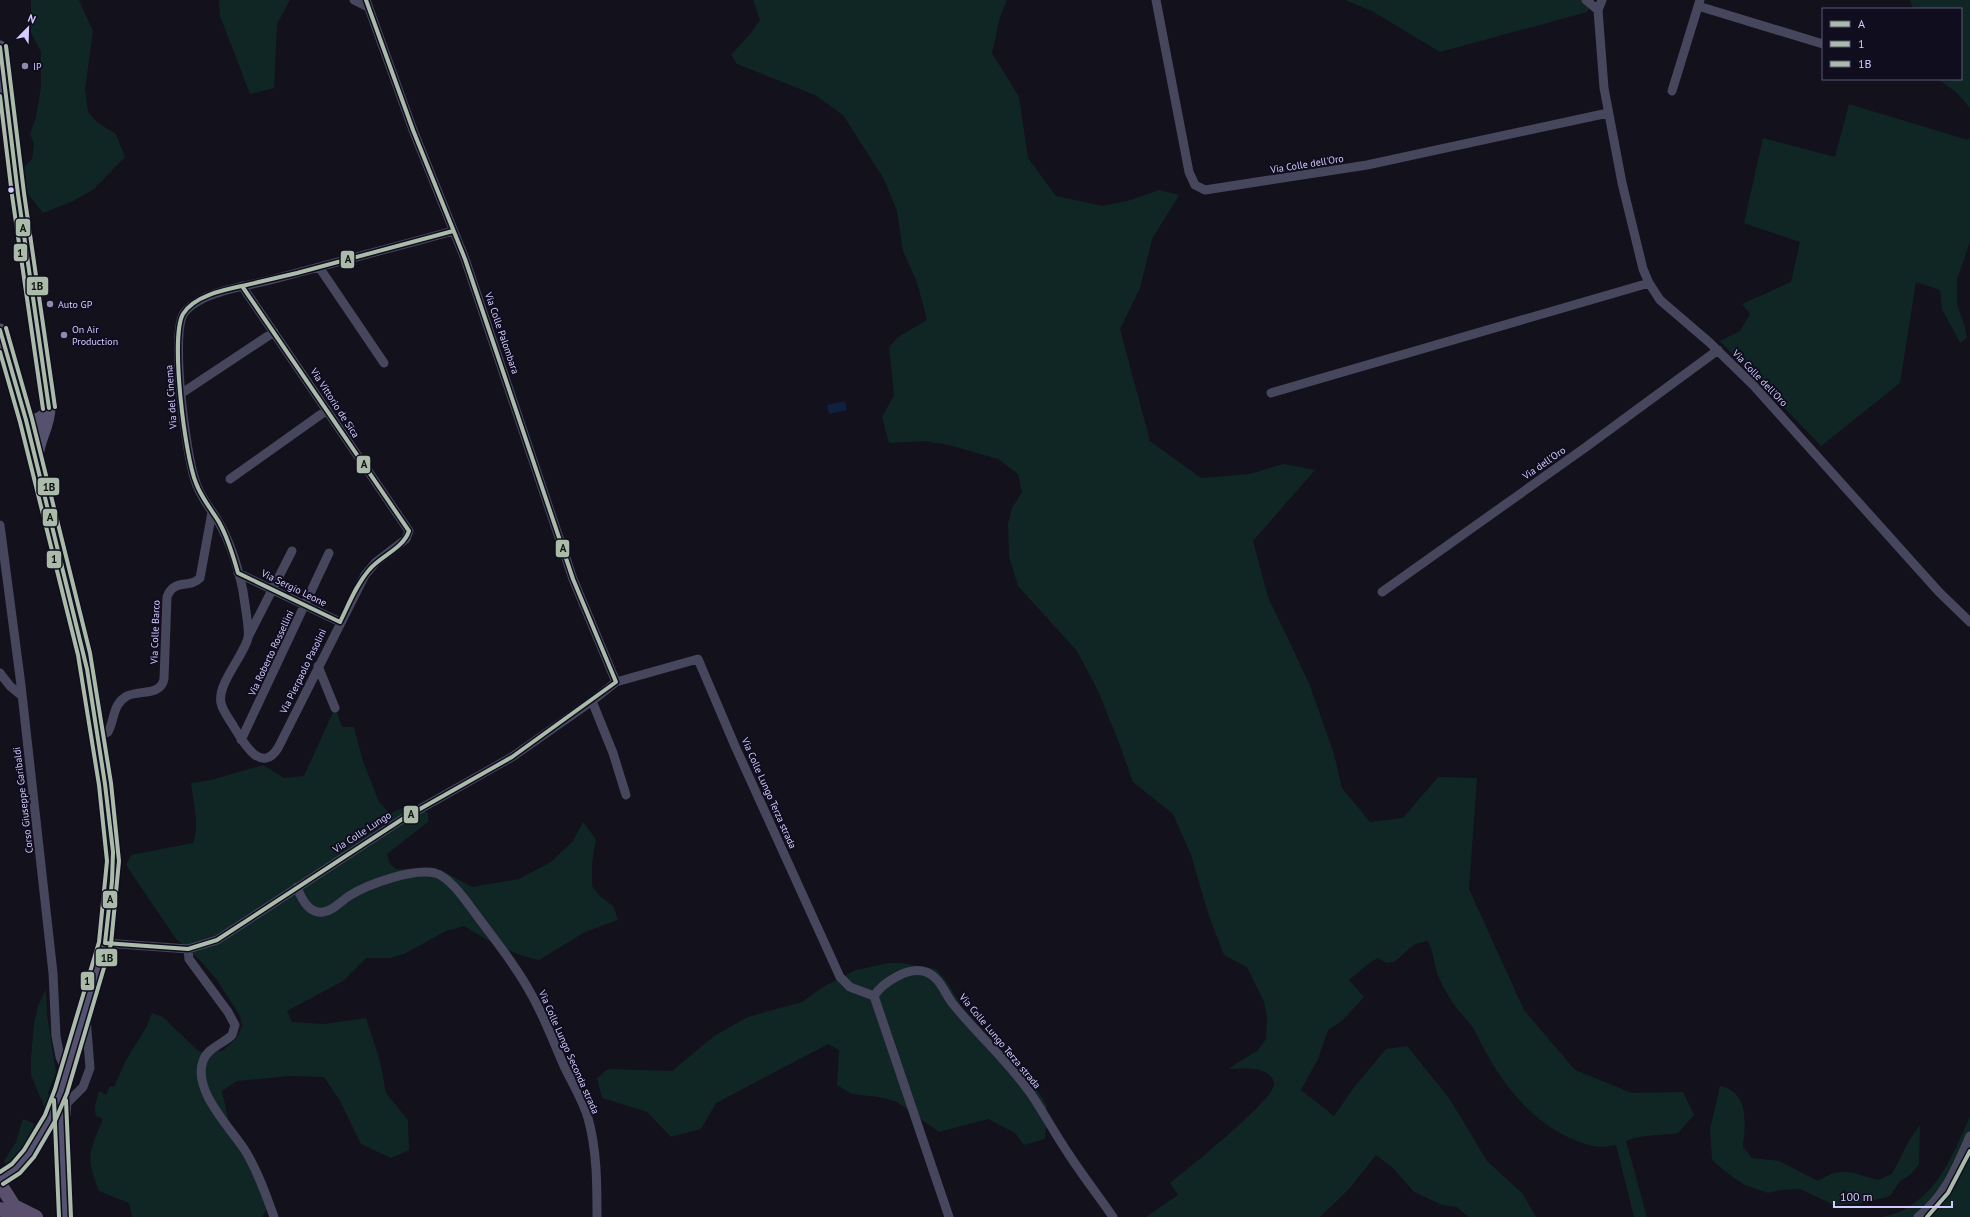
<svg xmlns="http://www.w3.org/2000/svg" width="1970" height="1217" font-family="'PT Sans',sans-serif">
  <rect width="100%" height="100%" fill="#13111b"/>
  <path fill="#102625" d="M 31,0 L 79,0 L 93,31 L 85,89 L 88,112 L 98,123 L 116,134 L 125,157 L 94,189 L 73,201 L 43,213 L 27,193 L 26,178 L 23,168 L 32,159 L 34,144 L 30,134 L 36,117 L 41,87 L 41,52 L 31,33 Z
    M 219,0 L 290,0 L 277,24 L 274,88 L 250,94 L 220,16 Z
    M 753,0 L 1007,0 L 1000,17 L 992,53 L 1019,97 L 1028,158 L 1056,196 L 1103,206 L 1131,200 L 1159,190 L 1179,195 L 1152,239 L 1140,288 L 1120,329 L 1150,441 L 1201,478 L 1250,474 L 1283,464 L 1315,470 L 1253,541 L 1268,597 L 1309,683 L 1334,754 L 1342,788 L 1370,822 L 1403,818 L 1438,777 L 1477,778 L 1469,889 L 1524,1010 L 1575,1070 L 1632,1093 L 1683,1092 L 1694,1115 L 1678,1133 C 1660,1136 1642,1134 1626,1141 L 1647,1217 L 1634,1217 L 1616,1145 C 1597,1149 1590,1146 1572,1139 C 1532,1122 1503,1085 1483,1047 C 1480,1042 1478,1036 1475,1031 C 1471,1024 1465,1018 1460,1012 C 1452,1003 1444,989 1439,978 C 1434,966 1434,953 1428,941 C 1424,942 1419,943 1416,944 C 1402,951 1395,972 1378,958 L 1372,961 L 1349,980 L 1364,997 L 1343,1020 L 1328,1030 L 1318,1059 L 1301,1090 L 1334,1116 L 1355,1086 L 1386,1049 L 1407,1046 L 1449,1098 L 1487,1161 L 1522,1193 L 1536,1217 L 1468,1217 L 1457,1207 L 1442,1205 L 1414,1192 L 1394,1169 L 1376,1155 L 1349,1189 L 1320,1217 L 1146,1217 L 1178,1195 L 1170,1183 C 1185,1171 1278,1097 1274,1083 C 1270,1065 1241,1069 1228,1069 L 1258,1050 L 1266,1039 L 1267,1018 L 1264,1002 L 1247,967 L 1224,955 L 1208,913 L 1191,855 L 1173,814 L 1133,782 L 1118,740 L 1098,691 L 1077,651 L 1018,586 L 1009,556 L 1008,524 L 1012,508 L 1022,492 L 1018,474 L 998,459 L 949,445 L 925,441 L 889,443 L 882,417 L 894,395 L 889,347 L 898,337 L 927,320 L 917,282 L 903,251 L 897,211 L 884,179 L 843,115 L 815,95 L 737,64 L 731,55 L 751,33 L 760,20 Z
    M 1345,0 L 1594,0 L 1587,12 L 1440,52 L 1372,11 Z
    M 1910,0 L 1970,0 L 1970,108 L 1957,93 L 1938,79 L 1961,79 L 1961,9 L 1913,9 Z
    M 1849,104 L 1968,140 L 1970,138 L 1970,242 L 1957,279 L 1957,304 L 1964,324 L 1967,338 L 1960,343 L 1942,309 L 1940,290 L 1916,282 L 1900,383 L 1821,446 L 1720,341 L 1740,331 L 1750,314 L 1742,304 L 1791,282 L 1800,242 L 1744,223 L 1763,138 L 1835,157 Z
    M 335,708 L 342,727 L 354,727 L 363,761 L 379,802 L 390,814 C 406,805 412,805 428,813 L 428,822 L 387,854 L 390,864 L 396,869 L 441,870 L 472,887 L 519,879 L 551,862 L 573,841 L 583,822 L 596,839 L 592,863 L 592,886 L 600,896 L 614,907 L 618,920 L 585,932 L 539,960 C 512,955 487,940 464,926 L 446,931 L 404,954 L 390,958 L 366,958 L 343,981 L 287,1011 L 292,1022 L 324,1024 L 366,1018 L 380,1061 L 386,1093 L 408,1120 L 409,1150 L 391,1158 L 361,1144 L 340,1101 L 324,1077 L 290,1076 L 237,1081 L 222,1091 L 229,1123 L 246,1151 L 269,1205 L 262,1217 L 132,1217 L 129,1203 L 99,1191 C 85,1156 89,1153 103,1119 L 96,1116 C 93,1107 97,1100 99,1091 L 106,1095 L 110,1086 L 114,1087 L 126,1060 L 146,1028 L 152,1013 L 163,1017 L 197,1050 L 203,1053 L 222,1051 L 236,1039 L 242,1026 L 240,1016 L 217,980 L 199,959 L 176,939 L 126,865 L 131,855 L 193,843 C 200,826 193,801 191,783 L 211,780 L 263,765 L 284,778 L 304,776 Z
    M 888,963 L 901,963 L 936,969 L 947,982 L 962,1007 L 1033,1083 L 1047,1106 L 1045,1139 L 1024,1145 L 1015,1133 L 988,1119 L 939,1132 L 897,1102 L 879,1097 L 852,1094 L 837,1085 L 839,1050 L 828,1044 L 716,1103 L 701,1129 L 671,1137 L 647,1112 L 602,1098 L 597,1078 L 608,1069 L 672,1071 L 714,1036 L 748,1017 L 802,1002 L 823,987 L 856,970 Z
    M 46,989 L 47,1015 L 56,1072 L 48,1093 L 50,1100 L 46,1111 L 31,1075 L 31,1058 L 34,1023 L 38,1006 Z
    M 1720,1086 C 1750,1092 1745,1125 1743,1147 L 1752,1158 L 1779,1161 L 1818,1181 C 1844,1165 1851,1173 1878,1180 L 1892,1174 L 1910,1139 L 1920,1125 L 1919,1164 L 1911,1174 L 1900,1181 L 1890,1196 L 1865,1203 L 1834,1205 L 1800,1189 L 1779,1190 L 1768,1193 L 1745,1185 L 1731,1176 L 1712,1160 L 1710,1129 Z
    M 1970,1116 L 1970,1217 L 1882,1217 C 1889,1215 1899,1213 1905,1209 C 1941,1189 1954,1152 1970,1116 Z
    M 23,1119 L 33,1123 L 39,1130 L 21,1156 L 7,1167 L 4,1161 L 16,1142 Z"/>
  <path fill="#0e213f" d="M 845,401 L 847,410 L 829,414 L 827,405 Z"/>
  <g fill="none" stroke-linecap="round" stroke-linejoin="round">
    <path stroke="#46465c" stroke-width="9" d="M 354,0 L 368,7
      M 366,0 L 413,130 L 465,259 L 573,579 L 616,682
      M 1156,0 L 1189,172 L 1195,185 L 1205,190 L 1367,165 L 1608,113
      M 1586,0 L 1598,10
      M 1602,0 L 1598,10 L 1604,88 L 1622,183 L 1643,269 L 1649,283 L 1660,300 L 1709,342 L 1754,386 L 1939,592 L 1970,622
      M 1698,6 L 1823,44
      M 1672,91 L 1700,0
      M 319,267 L 384,363
      M 242,286 L 409,531 L 406,539 L 376,562 L 365,575 L 278,748 C 261,775 243,742 234,727 C 230,720 223,712 221,703 C 217,684 243,657 248,638 C 250,631 244,600 243,591 C 238,567 231,543 218,521 C 210,507 199,496 195,480 C 186,454 170,334 184,313 C 189,306 198,301 206,297 C 229,287 254,285 278,278 C 337,262 395,247 453,231
      M 182,393 L 274,332
      M 1271,393 L 1649,283
      M 230,479 L 327,410
      M 0,525 L 21,685 L 53,973 L 56,1036 L 60,1057 L 67,1073
      M 238,573 L 340,622
      M 1382,592 L 1586,447 L 1718,350
      M 248,637 L 292,551
      M 318,666 L 335,708
      M 0,673 L 10,686 L 22,696
      M 592,701 L 613,753 L 626,795
      M 97,736 L 108,732 C 115,720 112,704 127,696 C 139,690 161,696 164,679 L 167,597 C 174,578 190,589 200,578 L 212,512
      M 241,740 L 329,553
      M 297,887 C 301,898 309,914 323,912 C 333,911 341,901 349,896 C 368,884 413,868 435,873 C 450,877 466,901 475,913 C 494,939 515,964 530,992 C 544,1016 553,1041 564,1066 C 572,1083 583,1100 588,1118 C 597,1150 597,1184 597,1217
      M 105,943 L 188,949 L 217,940 L 404,818 L 512,757 L 592,701 L 616,682 L 698,659 L 735,746 L 840,977 L 850,987 L 874,996 L 949,1217
      M 188,949 L 189,959 L 228,1012 L 235,1025 L 232,1035 C 223,1044 207,1048 203,1061 C 192,1091 232,1129 246,1152 C 258,1172 266,1195 274,1217
      M 874,996 C 883,982 909,966 926,972 C 940,977 945,994 953,1004 C 978,1035 1008,1061 1031,1094 C 1044,1113 1055,1134 1068,1153 C 1082,1175 1098,1195 1113,1217
      M 66,1115 L 67,1103 L 83,1087 L 90,1068 L 86,1017
      M 1918,1217 C 1946,1195 1956,1168 1970,1136"/>
    <path stroke="#54526e" stroke-width="13" d="M 0,47 L 18,194 L 49,408 C 49,426 38,439 37,457
      M 0,330 L 26,420 L 84,654 L 105,784 L 113,861 L 112,881 L 105,943 L 61,1091 L 50,1118 L 29,1154 L 16,1169 L 0,1179
      M 25,418 C 31,420 38,420 43,424 L 44,431 L 40,436 L 35,437 L 30,434 L 29,425 C 36,417 42,422 49,408
      M 60,1101 L 65,1217"/>
    <path stroke="#5a4f6d" stroke-width="14" d="M 0,1184 L 14,1206 L 36,1217
      M 0,1209 L 20,1217"/>
    <defs>
      <path id="bus-1" d="M 0,47 L 18,194 L 49,408
        M 242,286 L 409,531 C 403,549 380,556 369,570 C 356,585 349,604 340,622 L 238,573 C 233,555 228,538 219,522 C 211,509 201,497 196,483 C 185,457 170,337 183,314 C 194,296 223,290 242,286 Z
        M 242,286 L 297,273 L 453,231
        M 0,330 L 26,420 L 87,669 L 105,784 L 113,852 L 112,881 L 105,943 L 188,949 L 217,940 L 404,818 L 512,757 L 616,682 L 573,579 L 465,259 L 413,130 L 366,0"/>
      <path id="bus-2" d="M 0,96 L 12,195 L 43,409
        M 0,352 L 20,422 L 78,655 L 99,785 L 107,861 L 99,942 L 55,1089 L 45,1115 L 24,1150 L 12,1164 L 0,1172
        M 54,1100 L 59,1217
        M 1927,1217 L 1948,1193 L 1970,1151"/>
      <path id="bus-3" d="M 6,46 L 24,193 L 55,407
        M 66,1100 L 71,1217
        M 3,1184 L 20,1173 L 34,1157 L 55,1121 L 67,1093 L 111,944 L 119,861 L 111,783 L 90,653 L 32,419 L 6,328"/>
    </defs>
    <use href="#bus-1" stroke="#100d1f" stroke-width="7"/>
    <use href="#bus-2" stroke="#100d1f" stroke-width="7"/>
    <use href="#bus-3" stroke="#100d1f" stroke-width="7"/>
    <use href="#bus-1" stroke="#aba" stroke-width="4"/>
    <use href="#bus-2" stroke="#aba" stroke-width="4"/>
    <use href="#bus-3" stroke="#aba" stroke-width="4"/>
  </g>
  <g fill="#8e8baf" stroke="#100d1f" stroke-width="1.5">
    <circle cx="25" cy="66" r="4"/>
    <circle cx="50" cy="304" r="4"/>
    <circle cx="64" cy="335" r="4"/>
  </g>
  <circle fill="#d1ccfe" stroke="#100d1f" stroke-width="1.5" cx="11" cy="190" r="3.5"/>
  <g text-anchor="middle" dominant-baseline="central" stroke-width="4" stroke-linejoin="round" paint-order="stroke">
    <g font-size="10" fill="#d1ccfe" stroke="#100d1f" text-anchor="start">
      <text x="33" y="66">IP</text>
      <text x="58" y="304">Auto GP</text>
      <text x="72" y="329">On Air<tspan x="72" dy="12">Production</tspan></text>
    </g>
    <g font-size="10" fill="#d1ccfe" stroke="#100d1f">
      <text transform="translate(1307 164) rotate(-9)">Via Colle dell'Oro</text>
      <text transform="translate(502 333) rotate(71)">Via Colle Palombara</text>
      <text transform="translate(1760 378) rotate(46)">Via Colle dell'Oro</text>
      <text transform="translate(171 397) rotate(-94)">Via del Cinema</text>
      <text transform="translate(335 403) rotate(57)">Via Vittorio de Sica</text>
      <text transform="translate(1544 463) rotate(-35)">Via dell'Oro</text>
      <text transform="translate(294 588) rotate(26)">Via Sergio Leone</text>
      <text transform="translate(155 632) rotate(-88)">Via Colle Barco</text>
      <text transform="translate(271 653) rotate(-65)">Via Roberto Rossellini</text>
      <text transform="translate(303 671) rotate(-64)">Via Pierpaolo Pasolini</text>
      <text transform="translate(769 793) rotate(66)">Via Colle Lungo Terza strada</text>
      <text transform="translate(23 800) rotate(-97)">Corso Giuseppe Garibaldi</text>
      <text transform="translate(362 832) rotate(-33)">Via Colle Lungo</text>
      <text transform="translate(1000 1041) rotate(50)">Via Colle Lungo Terza strada</text>
      <text transform="translate(569 1052) rotate(66)">Via Colle Lungo Seconda strada</text>
    </g>
  </g>
  <g stroke="#100d1f" stroke-width="1.5">
    <rect x="15" y="218" width="16" height="19" rx="4" fill="#aba"/>
    <rect x="13" y="243" width="15" height="19" rx="4" fill="#aba"/>
    <rect x="340" y="250" width="15" height="19" rx="4" fill="#aba"/>
    <rect x="26" y="276" width="23" height="20" rx="4" fill="#aba"/>
    <rect x="356" y="455" width="15" height="19" rx="4" fill="#aba"/>
    <rect x="37" y="477" width="23" height="19" rx="4" fill="#aba"/>
    <rect x="42" y="508" width="16" height="19" rx="4" fill="#aba"/>
    <rect x="555" y="539" width="15" height="19" rx="4" fill="#aba"/>
    <rect x="46" y="550" width="16" height="19" rx="4" fill="#aba"/>
    <rect x="403" y="805" width="16" height="19" rx="4" fill="#aba"/>
    <rect x="102" y="890" width="16" height="19" rx="4" fill="#aba"/>
    <rect x="95" y="948" width="23" height="19" rx="4" fill="#aba"/>
    <rect x="80" y="971" width="15" height="20" rx="4" fill="#aba"/>
  </g>
  <g font-size="11" text-anchor="middle" font-weight="bold" fill="#111">
    <text x="23" y="232">A</text>
    <text x="20" y="257">1</text>
    <text x="348" y="263">A</text>
    <text x="37" y="290">1B</text>
    <text x="364" y="468">A</text>
    <text x="49" y="491">1B</text>
    <text x="50" y="521">A</text>
    <text x="563" y="552">A</text>
    <text x="54" y="563">1</text>
    <text x="411" y="818">A</text>
    <text x="110" y="903">A</text>
    <text x="107" y="962">1B</text>
    <text x="87" y="985">1</text>
  </g>
  <rect x="1822" y="8" width="140" height="72" fill="#100d1f" stroke="#5d5978"/>
  <rect x="1830" y="21" width="20" height="6" fill="#aabbaa" stroke="#5d5978"/>
  <text x="1858" y="28" font-size="12" fill="#d1ccfe">A</text>
  <rect x="1830" y="41" width="20" height="6" fill="#aabbaa" stroke="#5d5978"/>
  <text x="1858" y="48" font-size="12" fill="#d1ccfe">1</text>
  <rect x="1830" y="61" width="20" height="6" fill="#aabbaa" stroke="#5d5978"/>
  <text x="1858" y="68" font-size="12" fill="#d1ccfe">1B</text>
  <g transform="translate(28 28) rotate(23)" stroke="#100d1f" stroke-width="3" paint-order="stroke">
  <path d="M0-3L7 15L0 10L-7 15Z" fill="#d1ccfe"/>
  <text y="-6" font-size="11" font-weight="bold" text-anchor="middle" fill="#d1ccfe">N</text>
  </g>
  <path d="M1834 1201v6h118v-6" fill="none" stroke="#d1ccfe" stroke-width="2"/>
  <text x="1840" y="1201" font-size="12" fill="#d1ccfe" stroke="#100d1f" stroke-width="3" paint-order="stroke">100 m</text>
</svg>
